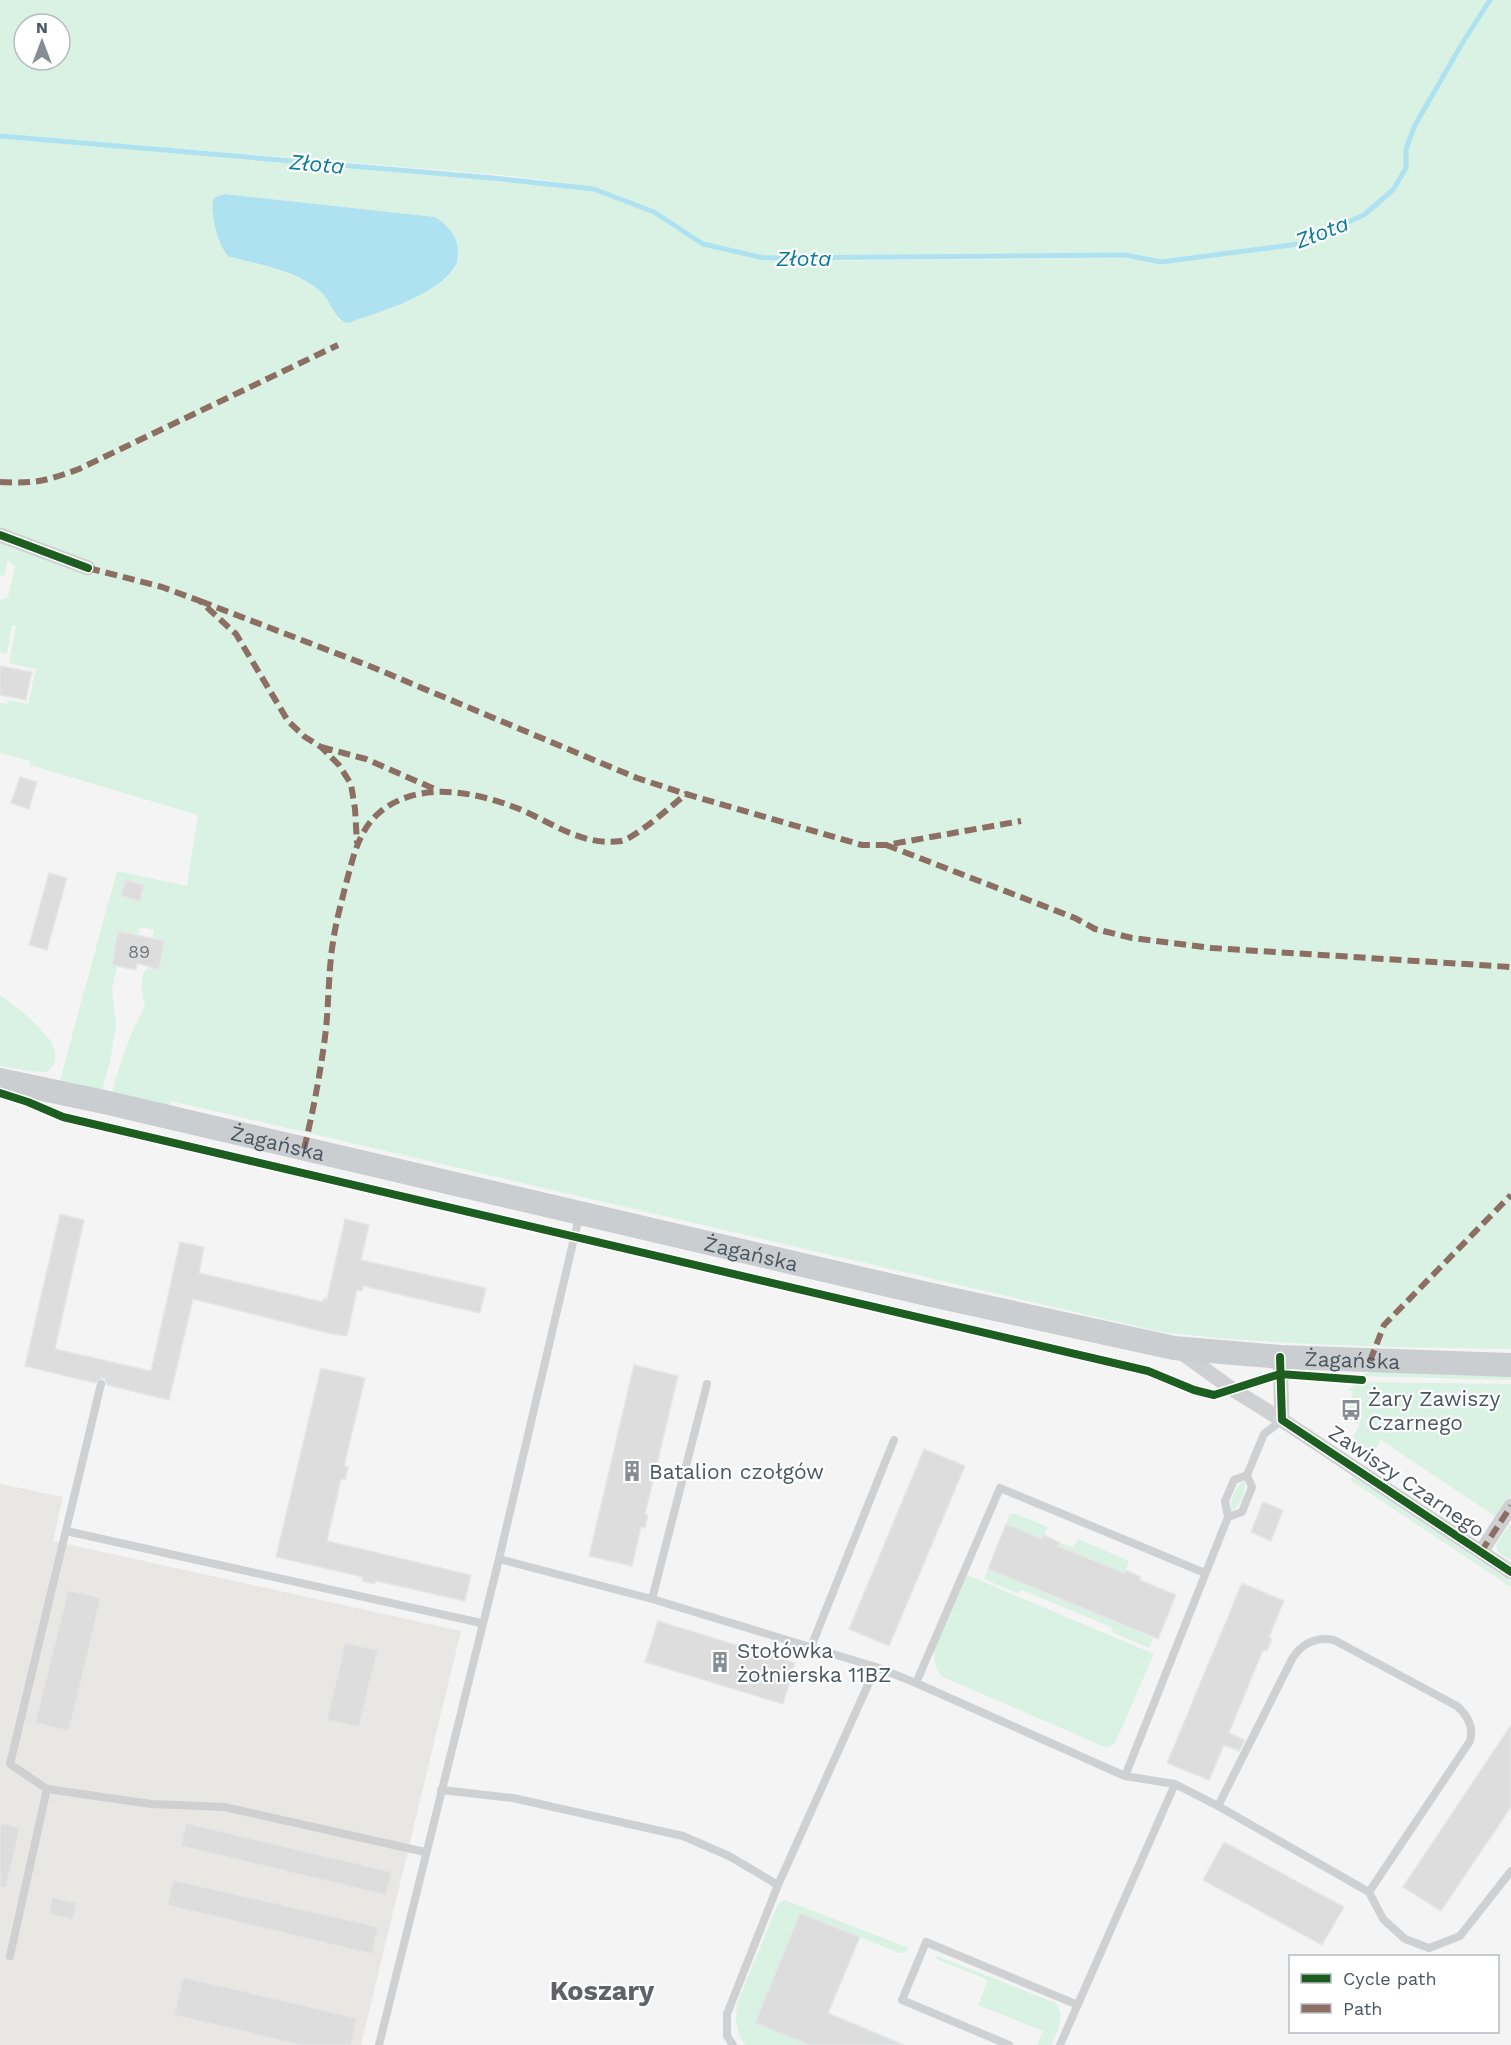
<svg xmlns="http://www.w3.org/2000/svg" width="1511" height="2045" font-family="'Work Sans',sans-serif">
  <rect width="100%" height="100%" fill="#f4f4f4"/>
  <path fill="#e8e7e3" d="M 0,1484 L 63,1497 L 53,1541 L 461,1631 L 361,2045 L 0,2045 Z"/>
  <path fill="#d9f2e3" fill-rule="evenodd" d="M 0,0 L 1488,0 L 1460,43 L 1414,124 L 1404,149 L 1404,168 L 1392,189 L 1363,213 L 1298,242 L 1162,260 L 1125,253 L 764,256 L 704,242 L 655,210 L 596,187 L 512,176 L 0,134 ZM 24,24 L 60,24 L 60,60 L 24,60 Z
    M 1491,0 L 1511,0 L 1511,1349 C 1394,1347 1277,1346 1161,1332 L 171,1101 L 170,1106 L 112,1093 C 120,1063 129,1034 145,1007 L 141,986 L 144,972 L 148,968 L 159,970 L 164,941 L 153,938 L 154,930 L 140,927 L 138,935 L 118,931 L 112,964 L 117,966 L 112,989 L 116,1024 L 110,1062 L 102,1090 L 60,1080 L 117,871 L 187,886 L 198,815 L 30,765 L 30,761 L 0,753 L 0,703 L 7,704 L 8,700 L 28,704 L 36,669 L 9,663 L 16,626 L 12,625 L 7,654 L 0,652 L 0,600 L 8,597 L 15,567 L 8,560 L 4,576 L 0,576 L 0,137 L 472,178 L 593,191 L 653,213 L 702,245 L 765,261 L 1124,258 L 1161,264 L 1299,246 L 1364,217 L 1394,192 L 1407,169 L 1407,149 L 1416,126 L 1465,42 ZM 224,194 L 435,217 C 447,225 457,234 458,250 C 458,256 458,263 455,268 C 437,295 377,313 348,323 L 339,320 C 335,313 333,304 328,299 C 304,271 261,266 228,256 L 224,252 L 212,205 L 218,196 Z
    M 0,995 C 16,1007 79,1050 46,1072 L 30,1071 L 0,1066 Z
    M 1377,1370 L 1511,1373 L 1511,1380 L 1358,1376 Z
    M 1358,1382 L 1511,1384 L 1511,1495 L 1496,1517 L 1381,1440 L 1366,1465 L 1362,1462 L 1365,1457 L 1352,1448 L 1352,1441 L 1359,1424 L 1339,1415 L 1346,1399 L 1350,1400 L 1353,1392 L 1349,1390 Z
    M 1353,1476 L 1511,1582 L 1511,1587 L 1350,1480 Z
    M 1245,1480 C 1246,1492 1241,1506 1230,1512 C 1230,1500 1235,1486 1245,1480 Z
    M 1010,1514 L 1016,1514 L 1048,1527 L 1042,1539 L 1006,1524 Z
    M 1511,1523 L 1511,1561 L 1498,1552 L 1496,1545 Z
    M 1078,1539 L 1129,1561 L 1124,1573 L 1058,1546 L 1060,1543 L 1073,1547 Z
    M 988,1569 L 1153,1638 L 1149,1648 L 1114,1633 L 1111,1627 L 1022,1590 L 1017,1593 L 984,1579 Z
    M 967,1575 L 1154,1654 L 1115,1743 L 1107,1748 L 943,1677 C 934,1670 934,1657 935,1647 Z
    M 785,1900 L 909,1948 L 905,1953 L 899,1953 L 800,1913 L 755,2023 L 810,2045 L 745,2045 L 739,2035 L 736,2021 L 737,2003 L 778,1904 Z
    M 937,1956 L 1056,2003 C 1065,2018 1058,2030 1051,2045 L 1037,2045 L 1043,2031 L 978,2005 L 988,1980 L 936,1959 Z"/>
  <path fill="#aee2f0" d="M 224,194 L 435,217 C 447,225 457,234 458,250 C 458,256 458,263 454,268 C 437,295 377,313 348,323 C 336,322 331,301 321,292 C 297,270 259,265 228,256 C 218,246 209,211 214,198 Z"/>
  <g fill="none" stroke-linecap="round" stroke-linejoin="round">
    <path stroke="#aee2f0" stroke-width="5" d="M 0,136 L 493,178 L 594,189 L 654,212 L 703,244 L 764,258 L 1125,255 L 1161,262 L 1298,244 L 1364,215 L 1393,190 L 1406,168 L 1406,149 L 1415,125 L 1463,42 L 1490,0"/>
  </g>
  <path fill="#ddddde" stroke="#e5e6e7" stroke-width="1.5" d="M 0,666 L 32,672 L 26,700 L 0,695 Z
    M 20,777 L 37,782 L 29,809 L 11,803 Z
    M 49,873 L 67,878 L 47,950 L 29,945 Z
    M 126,880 L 144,885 L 140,901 L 121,896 Z
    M 118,931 L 164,941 L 159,970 L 137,963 L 136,970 L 112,965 Z
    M 60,1214 L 84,1220 L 55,1349 L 151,1371 L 180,1242 L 204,1247 L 199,1273 L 323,1302 L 324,1298 L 327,1299 L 345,1219 L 369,1225 L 361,1260 L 486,1288 L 480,1313 L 363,1286 L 362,1291 L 357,1290 L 347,1336 L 332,1334 L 193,1299 L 169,1400 L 107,1385 L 105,1380 L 102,1378 L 95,1383 L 25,1366 Z
    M 634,1365 L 678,1376 L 645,1514 L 648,1515 L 645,1528 L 641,1527 L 632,1566 L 589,1556 Z
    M 321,1368 L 365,1378 L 344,1466 L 348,1467 L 345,1480 L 341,1479 L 327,1541 L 471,1575 L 465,1601 L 376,1581 L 375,1584 L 362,1581 L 363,1577 L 276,1557 Z
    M 924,1449 L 965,1466 L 889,1646 L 849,1629 Z
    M 1263,1502 L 1283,1510 L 1271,1541 L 1251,1532 Z
    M 1006,1524 L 1042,1539 L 1044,1535 L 1060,1543 L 1058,1546 L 1124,1573 L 1126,1570 L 1141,1577 L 1140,1580 L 1176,1595 L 1158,1639 L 988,1569 Z
    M 1242,1583 L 1284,1601 L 1269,1637 L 1272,1639 L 1267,1651 L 1263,1650 L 1229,1733 L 1245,1740 L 1239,1751 L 1224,1745 L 1209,1780 L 1167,1763 Z
    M 68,1590 L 101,1598 L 69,1731 L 35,1723 Z
    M 658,1621 L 795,1663 L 783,1704 L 645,1662 Z
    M 345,1643 L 378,1650 L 359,1727 L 327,1720 Z
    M 1511,1725 L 1511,1807 L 1441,1911 L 1403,1887 Z
    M 0,1823 L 20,1827 L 6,1888 L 0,1887 Z
    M 186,1823 L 392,1872 L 386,1895 L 181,1846 Z
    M 1224,1842 L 1344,1907 L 1322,1945 L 1203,1880 Z
    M 173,1880 L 378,1927 L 372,1954 L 167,1905 Z
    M 52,1897 L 77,1903 L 73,1919 L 49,1914 Z
    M 800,1913 L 860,1937 L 828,2013 L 904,2045 L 810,2045 L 755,2023 Z
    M 183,1977 L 357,2018 L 351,2045 L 301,2045 L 174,2015 Z"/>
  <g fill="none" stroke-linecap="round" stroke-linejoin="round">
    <path stroke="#ced0d2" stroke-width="8" d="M 101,1384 L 10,1764 L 47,1789 L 151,1804 L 224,1807 L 425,1852
      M 1228,1517 L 1242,1512 L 1252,1487 L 1247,1475 L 1264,1434 L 1282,1420
      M 66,1531 L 481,1623
      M 499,1559 L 652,1599 L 876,1667 L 916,1683
      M 1205,1573 L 1000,1488 L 916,1683 L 1125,1776 L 1175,1784 L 1218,1806 L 1369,1892 L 1383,1919 L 1405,1939 L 1429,1948 L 1460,1936 L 1511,1871
      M 652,1599 L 707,1384
      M 811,1647 L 894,1440
      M 1125,1776 L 1228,1517 L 1225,1501 L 1234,1480 L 1247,1475
      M 441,1790 L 513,1798 L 683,1836 L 729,1856 L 778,1885
      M 1218,1806 L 1292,1659 C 1301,1644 1316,1636 1334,1640 L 1457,1706 C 1467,1715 1474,1727 1470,1741 L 1369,1892
      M 10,1956 L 47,1789
      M 379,2045 L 499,1559 L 579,1217
      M 733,2045 L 727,2036 L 727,2014 L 778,1885 L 876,1667
      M 1009,2045 L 902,2000 L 926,1942 L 1078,2005
      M 1060,2045 L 1175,1784"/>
    <path stroke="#ced0d2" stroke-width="15" d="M 0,535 L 88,568
      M 1179,1351 L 1232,1389 L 1282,1420
      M 1280,1357 L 1282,1420 L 1511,1572
      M 1481,1552 L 1511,1506"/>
    <path stroke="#caced1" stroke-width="24" id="s1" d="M 0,1080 L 104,1102 L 927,1294 L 1174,1348 L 1280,1357 L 1511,1365"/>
    <path stroke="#8d6e63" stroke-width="6" stroke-dasharray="12 6" stroke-linecap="butt" d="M 0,482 C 35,484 46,481 79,469 L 338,345
      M 88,568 L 162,587 L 200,601 L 236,634 L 288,721 L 305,737 L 321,747 L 339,765 L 351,784 L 355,809 L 357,843
      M 200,601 L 372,667 L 637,778 L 686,794
      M 321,747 L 366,759 L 437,790
      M 886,845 L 1075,918 L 1095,929 L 1132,938 L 1212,948 L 1511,967
      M 304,1149 C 313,1112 320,1075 325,1037 C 329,1006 328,973 333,942 C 336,921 342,900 347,880 C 354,854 359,830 380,812 C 418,781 472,791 514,807 C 549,820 581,847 621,841 C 634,839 674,804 686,794 L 862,845 L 886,845 L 1021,821
      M 1370,1361 L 1384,1325 L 1511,1195
      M 1481,1552 L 1511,1506"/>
    <defs>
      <path id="cycleway" d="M 0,535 L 88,568
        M 0,1093 L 28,1102 L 63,1117 L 1148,1371 L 1194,1390 L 1214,1395 L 1280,1374 L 1362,1380
        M 1280,1357 L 1282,1420 L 1511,1572"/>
    </defs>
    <use href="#cycleway" stroke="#fff" stroke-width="11"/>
    <use href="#cycleway" stroke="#1b5e20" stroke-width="8"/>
  </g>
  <defs>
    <symbol id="bus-bare" viewBox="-9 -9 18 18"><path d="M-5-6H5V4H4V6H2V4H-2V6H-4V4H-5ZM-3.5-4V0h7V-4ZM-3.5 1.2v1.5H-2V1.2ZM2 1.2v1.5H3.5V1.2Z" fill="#868d94" stroke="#fff" stroke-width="2.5" paint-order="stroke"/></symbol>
    <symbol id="building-bare" viewBox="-9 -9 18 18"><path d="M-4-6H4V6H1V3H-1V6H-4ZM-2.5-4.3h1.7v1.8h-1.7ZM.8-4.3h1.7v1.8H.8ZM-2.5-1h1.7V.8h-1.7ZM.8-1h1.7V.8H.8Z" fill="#868d94" stroke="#fff" stroke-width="2.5" paint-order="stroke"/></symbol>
  </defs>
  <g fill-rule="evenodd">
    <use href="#bus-bare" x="1336" y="1395" width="30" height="30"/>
    <use href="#building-bare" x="617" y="1456" width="30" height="30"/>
    <use href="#building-bare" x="705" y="1647" width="30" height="30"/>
  </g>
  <g text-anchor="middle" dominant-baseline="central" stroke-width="4.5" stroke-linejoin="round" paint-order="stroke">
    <g font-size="18" fill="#707881">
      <text x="139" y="951">89</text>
    </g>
    <g font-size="21" fill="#4a5661" stroke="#fff">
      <text stroke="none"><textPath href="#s1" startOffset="285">Żagańska</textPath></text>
      <text stroke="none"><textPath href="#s1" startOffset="771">Żagańska</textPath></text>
      <text stroke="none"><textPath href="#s1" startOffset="1383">Żagańska</textPath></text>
      <text transform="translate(1407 1481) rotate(34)">Zawiszy Czarnego</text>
    </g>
    <g font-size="21" fill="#4a5661" stroke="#fff" text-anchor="start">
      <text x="1368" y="1398">Żary Zawiszy<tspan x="1368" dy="24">Czarnego</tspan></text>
      <text x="649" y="1471">Batalion czołgów</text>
      <text x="737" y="1650">Stołówka<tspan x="737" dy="24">żołnierska 11BZ</tspan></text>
    </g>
    <g font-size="22" font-style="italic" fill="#0c7c9b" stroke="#fff">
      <text transform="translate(317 164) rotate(5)">Złota</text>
      <text transform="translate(1322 232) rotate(-21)">Złota</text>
      <text x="804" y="258">Złota</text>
    </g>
    <g font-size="27" font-weight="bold" fill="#5f6368" stroke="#fff">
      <text x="602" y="1991">Koszary</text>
    </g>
  </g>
  <rect x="1289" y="1955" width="210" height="78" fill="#ffffff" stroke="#b7bbc0" stroke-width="1.5"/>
  <rect x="1301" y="1974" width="30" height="9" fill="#1b5e20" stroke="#b7bbc0" stroke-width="1.5"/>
  <text x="1343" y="1985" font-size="18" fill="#4a5661">Cycle path</text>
  <rect x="1301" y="2004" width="30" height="9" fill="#8d6e63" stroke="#b7bbc0" stroke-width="1.5"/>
  <text x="1343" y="2015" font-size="18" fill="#4a5661">Path</text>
  <g transform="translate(42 42)"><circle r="28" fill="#ffffff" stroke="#b7bbc0" stroke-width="1.5"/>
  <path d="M0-4.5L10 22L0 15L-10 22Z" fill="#868d94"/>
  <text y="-9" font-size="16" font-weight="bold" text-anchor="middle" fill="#4a5661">N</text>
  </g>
</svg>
